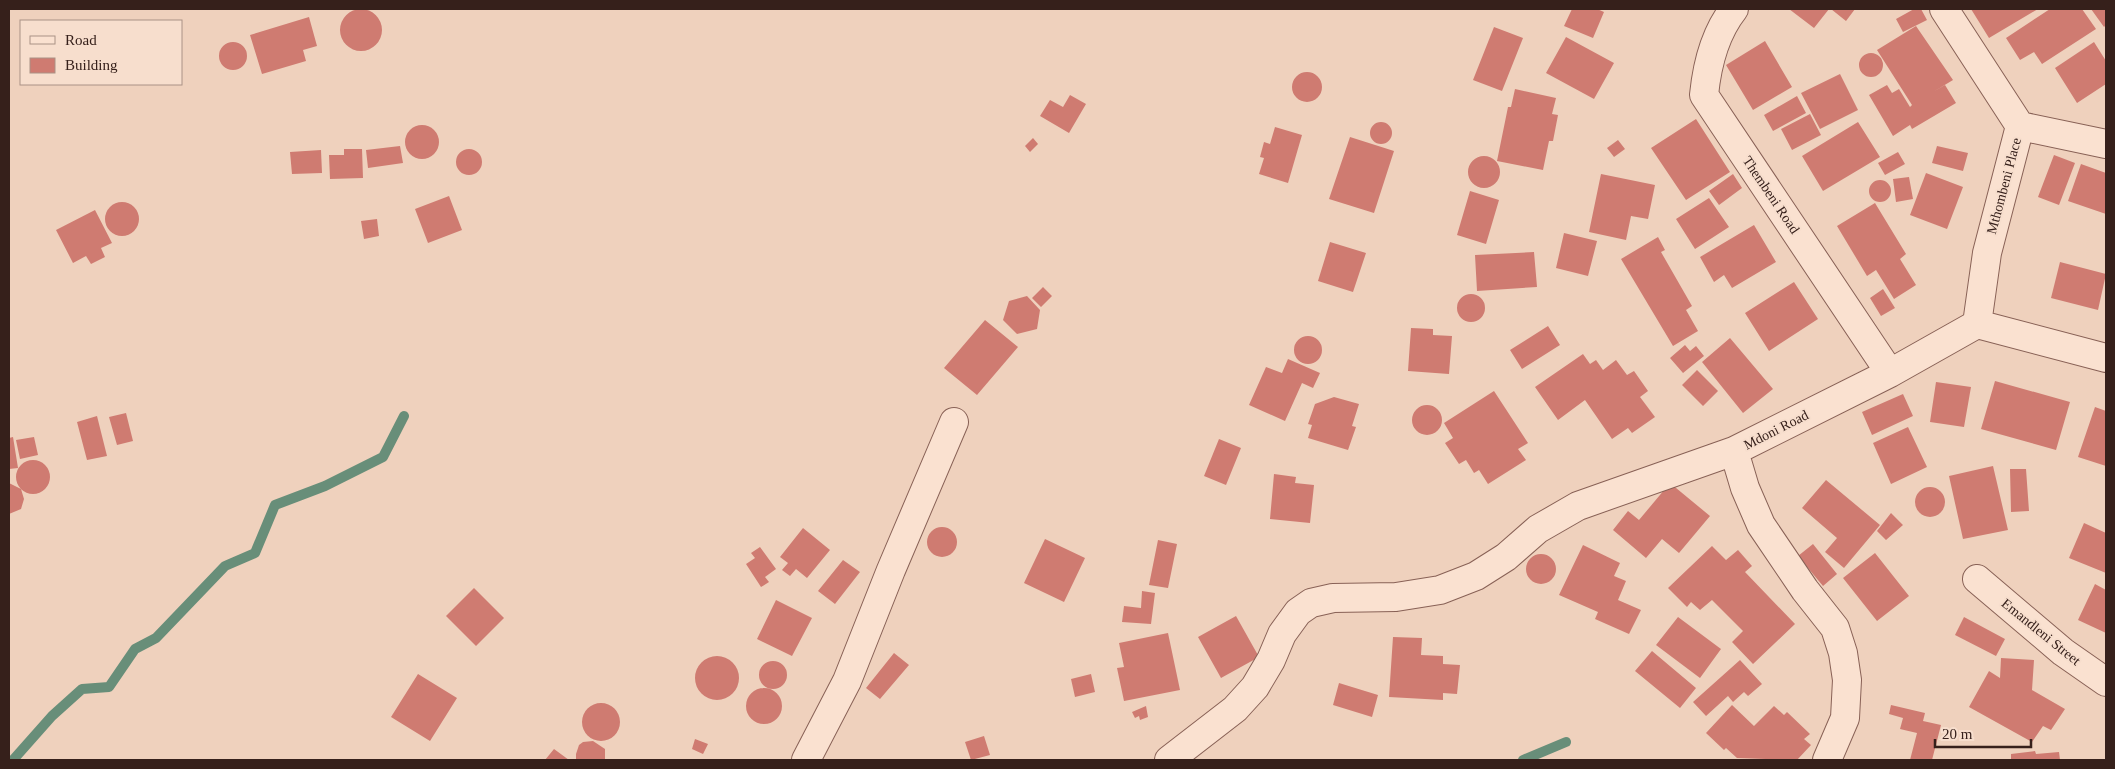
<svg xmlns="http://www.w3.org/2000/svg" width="2115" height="769" font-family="'Times New Roman',serif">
  <rect width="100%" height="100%" fill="#efd1bd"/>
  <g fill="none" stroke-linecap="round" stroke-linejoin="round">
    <path stroke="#688e79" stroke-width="10" d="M 13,760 L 52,716 L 82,689 L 109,687 L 135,649 L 156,638 L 225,566 L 255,553 L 275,505 L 325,486 L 383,457 L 404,416
      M 1523,760 L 1566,742"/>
  </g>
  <path fill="#cf7b71" d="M 1572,9 L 1597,9 L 1604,12 L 1593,38 L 1564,26 Z
    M 1789,9 L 1829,9 L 1814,28 Z
    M 1831,9 L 1855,9 L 1846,21 Z
    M 1914,9 L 1921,9 L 1927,20 L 1903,32 L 1896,19 Z
    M 1971,9 L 2038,9 L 1989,38 Z
    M 2050,9 L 2082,9 L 2096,29 L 2042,64 L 2034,52 L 2020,60 L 2006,38 Z
    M 2091,9 L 2106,9 L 2106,25 L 2104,27 Z
    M340 30a21 21 0 1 1 42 0a21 21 0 1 1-42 0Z
    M 309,17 L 317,46 L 303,50 L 306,61 L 262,74 L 250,35 Z
    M 1916,26 L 1953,80 L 1933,92 L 1945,85 L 1956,103 L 1912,129 L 1910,125 L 1893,136 L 1869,95 L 1887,85 L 1892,93 L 1899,89 L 1910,107 L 1912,105 L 1877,50 Z
    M 1494,27 L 1523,38 L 1502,91 L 1473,80 Z
    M 1566,37 L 1614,63 L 1594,99 L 1546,73 Z
    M 1765,41 L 1792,87 L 1753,110 L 1726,65 Z
    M219 56a14 14 0 1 1 28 0a14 14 0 1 1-28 0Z
    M 2094,42 L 2106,61 L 2106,84 L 2077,103 L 2055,68 Z
    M1859 65a12 12 0 1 1 24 0a12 12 0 1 1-24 0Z
    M1292 87a15 15 0 1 1 30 0a15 15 0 1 1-30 0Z
    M 1840,74 L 1858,110 L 1820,129 L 1801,93 Z
    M 1515,89 L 1556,98 L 1552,114 L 1558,115 L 1553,141 L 1549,141 L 1543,170 L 1497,161 L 1508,107 L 1511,107 Z
    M 1070,95 L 1086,104 L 1069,133 L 1040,116 L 1050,100 L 1063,107 Z
    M 1797,96 L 1806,113 L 1773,131 L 1764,115 Z
    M 1810,114 L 1821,135 L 1792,150 L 1781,129 Z
    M 1696,119 L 1730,172 L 1686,200 L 1651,148 Z
    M 1858,122 L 1880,157 L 1823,191 L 1802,156 Z
    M1370 133a11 11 0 1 1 22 0a11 11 0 1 1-22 0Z
    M405 142a17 17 0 1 1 34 0a17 17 0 1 1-34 0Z
    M 1275,127 L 1302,135 L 1288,183 L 1259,174 L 1264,158 L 1260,157 L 1264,142 L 1270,144 Z
    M 1350,137 L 1394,151 L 1374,213 L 1329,199 Z
    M 1033,138 L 1038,144 L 1030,152 L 1025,146 Z
    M 1618,140 L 1625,149 L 1614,157 L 1607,148 Z
    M 400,146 L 403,163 L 368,168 L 366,150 Z
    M 1937,146 L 1968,153 L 1963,171 L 1932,163 Z
    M 344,149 L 362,149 L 363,178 L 330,179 L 329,155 L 344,155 Z
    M456 162a13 13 0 1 1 26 0a13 13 0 1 1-26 0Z
    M 321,150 L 322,173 L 292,174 L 290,152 Z
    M 1898,152 L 1905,164 L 1885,175 L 1878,163 Z
    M 2054,155 L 2075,163 L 2059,205 L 2038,197 Z
    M1468 172a16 16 0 1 1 32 0a16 16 0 1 1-32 0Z
    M 2081,164 L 2106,173 L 2106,214 L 2068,201 Z
    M 1926,173 L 1963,187 L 1947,229 L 1910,215 Z
    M 1601,174 L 1655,185 L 1648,219 L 1631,216 L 1626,240 L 1589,232 Z
    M 1733,174 L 1742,188 L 1719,205 L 1709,191 Z
    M 1909,177 L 1913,199 L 1896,202 L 1893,179 Z
    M1869 191a11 11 0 1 1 22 0a11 11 0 1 1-22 0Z
    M 1470,191 L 1499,200 L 1486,244 L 1457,235 Z
    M 449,196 L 462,230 L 428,243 L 415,209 Z
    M 1709,198 L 1729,227 L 1695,249 L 1676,219 Z
    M105 219a17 17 0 1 1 34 0a17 17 0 1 1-34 0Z
    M 1875,203 L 1906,254 L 1900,259 L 1916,285 L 1894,299 L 1876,270 L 1867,276 L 1837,226 Z
    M 95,210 L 112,243 L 101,248 L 105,257 L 91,264 L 86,256 L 73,263 L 56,230 Z
    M 377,219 L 379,236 L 364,239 L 361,221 Z
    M 1754,225 L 1776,262 L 1732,288 L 1724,275 L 1714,282 L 1700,257 Z
    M 1564,233 L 1597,241 L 1588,276 L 1556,268 Z
    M 1658,237 L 1665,250 L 1661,252 L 1692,306 L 1686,310 L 1698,331 L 1673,346 L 1621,259 Z
    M 1330,242 L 1366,253 L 1353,292 L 1318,281 Z
    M 1534,252 L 1537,287 L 1477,291 L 1475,255 Z
    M 2060,262 L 2106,274 L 2098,310 L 2051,298 Z
    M 1794,282 L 1818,319 L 1769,351 L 1745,313 Z
    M 1043,287 L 1052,296 L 1041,307 L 1032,298 Z
    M 1883,289 L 1895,308 L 1881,316 L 1870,298 Z
    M1457 308a14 14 0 1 1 28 0a14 14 0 1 1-28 0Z
    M 1027,296 L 1040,310 L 1037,329 L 1017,334 L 1003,320 L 1009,301 Z
    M 985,320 L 1018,347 L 977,395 L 944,368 Z
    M 1548,326 L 1560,345 L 1522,369 L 1510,350 Z
    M 1411,328 L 1433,329 L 1433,335 L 1452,336 L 1449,374 L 1408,371 Z
    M1294 350a14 14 0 1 1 28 0a14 14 0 1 1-28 0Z
    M 1730,338 L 1773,389 L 1743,413 L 1702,362 Z
    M 1685,345 L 1690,351 L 1696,346 L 1704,356 L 1683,373 L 1670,358 Z
    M 1583,354 L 1590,364 L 1596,360 L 1603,370 L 1616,360 L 1627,375 L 1634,371 L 1648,391 L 1640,397 L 1655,417 L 1632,433 L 1628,428 L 1612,439 L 1585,400 L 1558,420 L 1535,387 Z
    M 1288,359 L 1320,373 L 1313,388 L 1302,383 L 1285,421 L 1249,405 L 1266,367 L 1282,373 Z
    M 1697,370 L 1718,391 L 1703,406 L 1682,385 Z
    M 1995,381 L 2070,402 L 2056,450 L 1981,429 Z
    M 1936,382 L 1971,387 L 1964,427 L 1930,422 Z
    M 1494,391 L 1528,443 L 1518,449 L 1526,460 L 1488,484 L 1479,470 L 1474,473 L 1466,460 L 1459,464 L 1445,443 L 1453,438 L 1444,423 Z
    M 1903,394 L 1913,416 L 1872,435 L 1862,412 Z
    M 1334,397 L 1359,404 L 1352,426 L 1356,427 L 1348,450 L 1308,438 L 1312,425 L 1308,424 L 1315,404 Z
    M1412 420a15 15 0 1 1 30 0a15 15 0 1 1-30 0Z
    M 2095,407 L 2106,411 L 2106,466 L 2078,457 Z
    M 126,413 L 133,441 L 117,445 L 109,417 Z
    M 97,416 L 107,456 L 87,460 L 77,422 Z
    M 1908,427 L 1927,467 L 1891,484 L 1873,443 Z
    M 13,437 L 18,468 L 9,469 L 9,438 Z
    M 34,437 L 38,455 L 20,459 L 16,440 Z
    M 1219,439 L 1241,448 L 1226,485 L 1204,476 Z
    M16 477a17 17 0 1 1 34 0a17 17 0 1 1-34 0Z
    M 1993,466 L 2008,530 L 1963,539 L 1949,476 Z
    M 2010,469 L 2026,469 L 2029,511 L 2011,512 Z
    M 1274,474 L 1296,477 L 1295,483 L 1314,485 L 1310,523 L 1270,519 Z
    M 1826,480 L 1880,525 L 1844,568 L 1825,552 L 1837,538 L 1802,508 Z
    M 9,483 L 21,489 L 24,499 L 21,509 L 9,514 Z
    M 1670,483 L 1710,516 L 1679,553 L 1662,539 L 1646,558 L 1613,530 L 1628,511 L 1639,520 Z
    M1915 502a15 15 0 1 1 30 0a15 15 0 1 1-30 0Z
    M 1891,513 L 1903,525 L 1886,540 L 1877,531 Z
    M 2084,523 L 2106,533 L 2106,573 L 2069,558 Z
    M927 542a15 15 0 1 1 30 0a15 15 0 1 1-30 0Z
    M 803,528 L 830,550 L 807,578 L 796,569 L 790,576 L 782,570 L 788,563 L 780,557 Z
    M 1045,539 L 1085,558 L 1064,602 L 1024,583 Z
    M 1158,540 L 1177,544 L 1168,588 L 1149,585 Z
    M 1813,544 L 1837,574 L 1823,586 L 1798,556 Z
    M 1583,545 L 1620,563 L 1614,576 L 1626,581 L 1618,600 L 1641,610 L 1629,634 L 1595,619 L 1598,612 L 1559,595 Z
    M 1712,546 L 1726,560 L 1738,550 L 1752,566 L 1745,572 L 1795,624 L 1753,664 L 1732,642 L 1743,631 L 1712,600 L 1700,610 L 1691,602 L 1687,607 L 1668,588 Z
    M 760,547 L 776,569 L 765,577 L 769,582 L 761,587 L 746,564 L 755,558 L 751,553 Z
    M 1875,553 L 1909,596 L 1877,621 L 1843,578 Z
    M1526 569a15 15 0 1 1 30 0a15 15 0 1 1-30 0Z
    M 843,560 L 860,572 L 835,604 L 818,591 Z
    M 2095,584 L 2106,590 L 2106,633 L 2078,620 Z
    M 474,588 L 504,618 L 476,646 L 446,616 Z
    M 1142,591 L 1155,593 L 1151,624 L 1122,622 L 1124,606 L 1141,608 Z
    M 776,600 L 812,618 L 792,656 L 757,639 Z
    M 1236,616 L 1259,657 L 1221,678 L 1198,637 Z
    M 1678,617 L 1721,649 L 1700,678 L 1656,645 Z
    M 1964,617 L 2005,639 L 1996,656 L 1955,635 Z
    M 1168,633 L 1180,690 L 1124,701 L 1117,668 L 1124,667 L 1119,643 Z
    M 1393,637 L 1422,638 L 1421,655 L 1443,656 L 1443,664 L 1460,665 L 1457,694 L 1443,693 L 1443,700 L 1389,697 Z
    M 1652,651 L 1696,688 L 1680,708 L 1635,671 Z
    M 894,653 L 909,665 L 880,699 L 866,688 Z
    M695 678a22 22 0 1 1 44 0a22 22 0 1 1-44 0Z
    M 2001,658 L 2034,660 L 2032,690 L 2065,709 L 2051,730 L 2043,726 L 2032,742 L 1969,707 L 1989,671 L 2000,678 Z
    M 1740,660 L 1762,684 L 1748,696 L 1744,692 L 1733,702 L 1728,696 L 1706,716 L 1693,702 Z
    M759 675a14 14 0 1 1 28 0a14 14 0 1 1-28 0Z
    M 418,674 L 457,698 L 430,741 L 391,717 Z
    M 1091,674 L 1095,692 L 1075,697 L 1071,679 Z
    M 1339,683 L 1378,695 L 1372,717 L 1333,705 Z
    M746 706a18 18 0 1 1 36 0a18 18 0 1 1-36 0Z
    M582 722a19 19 0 1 1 38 0a19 19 0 1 1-38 0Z
    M 1732,705 L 1754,726 L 1774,706 L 1784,715 L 1787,712 L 1810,734 L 1804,739 L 1811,745 L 1797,760 L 1737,758 L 1726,748 L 1724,750 L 1706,733 Z
    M 1891,705 L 1925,713 L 1923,721 L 1941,725 L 1932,760 L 1910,760 L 1917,733 L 1900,729 L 1903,718 L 1889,714 Z
    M 1146,706 L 1148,717 L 1140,720 L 1139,716 L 1135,718 L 1132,712 Z
    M 984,736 L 990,755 L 971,760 L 965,742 Z
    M 695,739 L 708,744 L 703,754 L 692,749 Z
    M 593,741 L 605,749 L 605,760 L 576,760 L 576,754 L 579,745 L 583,742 Z
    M 554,749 L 569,760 L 545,760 Z
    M 2035,751 L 2036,754 L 2059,752 L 2060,760 L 2011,760 L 2011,754 Z"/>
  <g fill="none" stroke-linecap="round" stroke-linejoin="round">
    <defs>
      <path id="street" d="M 1734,9 C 1715,33 1707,65 1704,95 L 1890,373
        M 1944,9 L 2020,126 L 1987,253 L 1977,324
        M 2020,126 L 2106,144
        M 1977,579 L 2063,652 L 2106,682
        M 806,760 L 847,681 L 891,570 L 954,422
        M 1169,760 L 1235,709 L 1255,687 L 1271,660 L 1282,634 L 1298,612 L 1311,603 L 1333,598 L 1396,597 L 1440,590 L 1476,576 L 1506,557 L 1538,529 L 1578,506 L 1734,451
        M 1827,760 L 1845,718 L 1847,680 L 1843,653 L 1835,628 L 1805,590 L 1761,525 L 1745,488 L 1734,451 L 1890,373 L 1977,324 L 2106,358"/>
    </defs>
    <use href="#street" stroke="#886156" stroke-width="30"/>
    <use href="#street" stroke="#fae1d0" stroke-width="28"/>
  </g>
  <g text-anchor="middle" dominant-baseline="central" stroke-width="4" stroke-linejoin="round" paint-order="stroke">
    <g font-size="14" fill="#36201b" stroke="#f7decd">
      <text transform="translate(2004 186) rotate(-75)">Mthombeni Place</text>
      <text transform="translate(1771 195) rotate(56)">Thembeni Road</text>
      <text transform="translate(1776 430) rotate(-27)">Mdoni Road</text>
      <text transform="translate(2041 632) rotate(39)">Emandleni Street</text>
    </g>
  </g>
  <rect width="2115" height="769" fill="none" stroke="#36201b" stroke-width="20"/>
  <rect x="20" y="20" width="162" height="65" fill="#f7decd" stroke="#aa9286"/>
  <rect x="30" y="36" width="25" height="8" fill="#fae1d0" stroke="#aa9286"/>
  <text x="65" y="45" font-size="15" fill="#36201b">Road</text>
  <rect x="30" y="58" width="25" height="15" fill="#cf7b71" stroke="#aa9286"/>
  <text x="65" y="70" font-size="15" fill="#36201b">Building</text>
  <path d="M1935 739v8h96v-8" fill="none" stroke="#36201b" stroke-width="2.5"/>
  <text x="1942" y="739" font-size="15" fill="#36201b" stroke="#f7decd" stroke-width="4" paint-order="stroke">20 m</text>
</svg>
